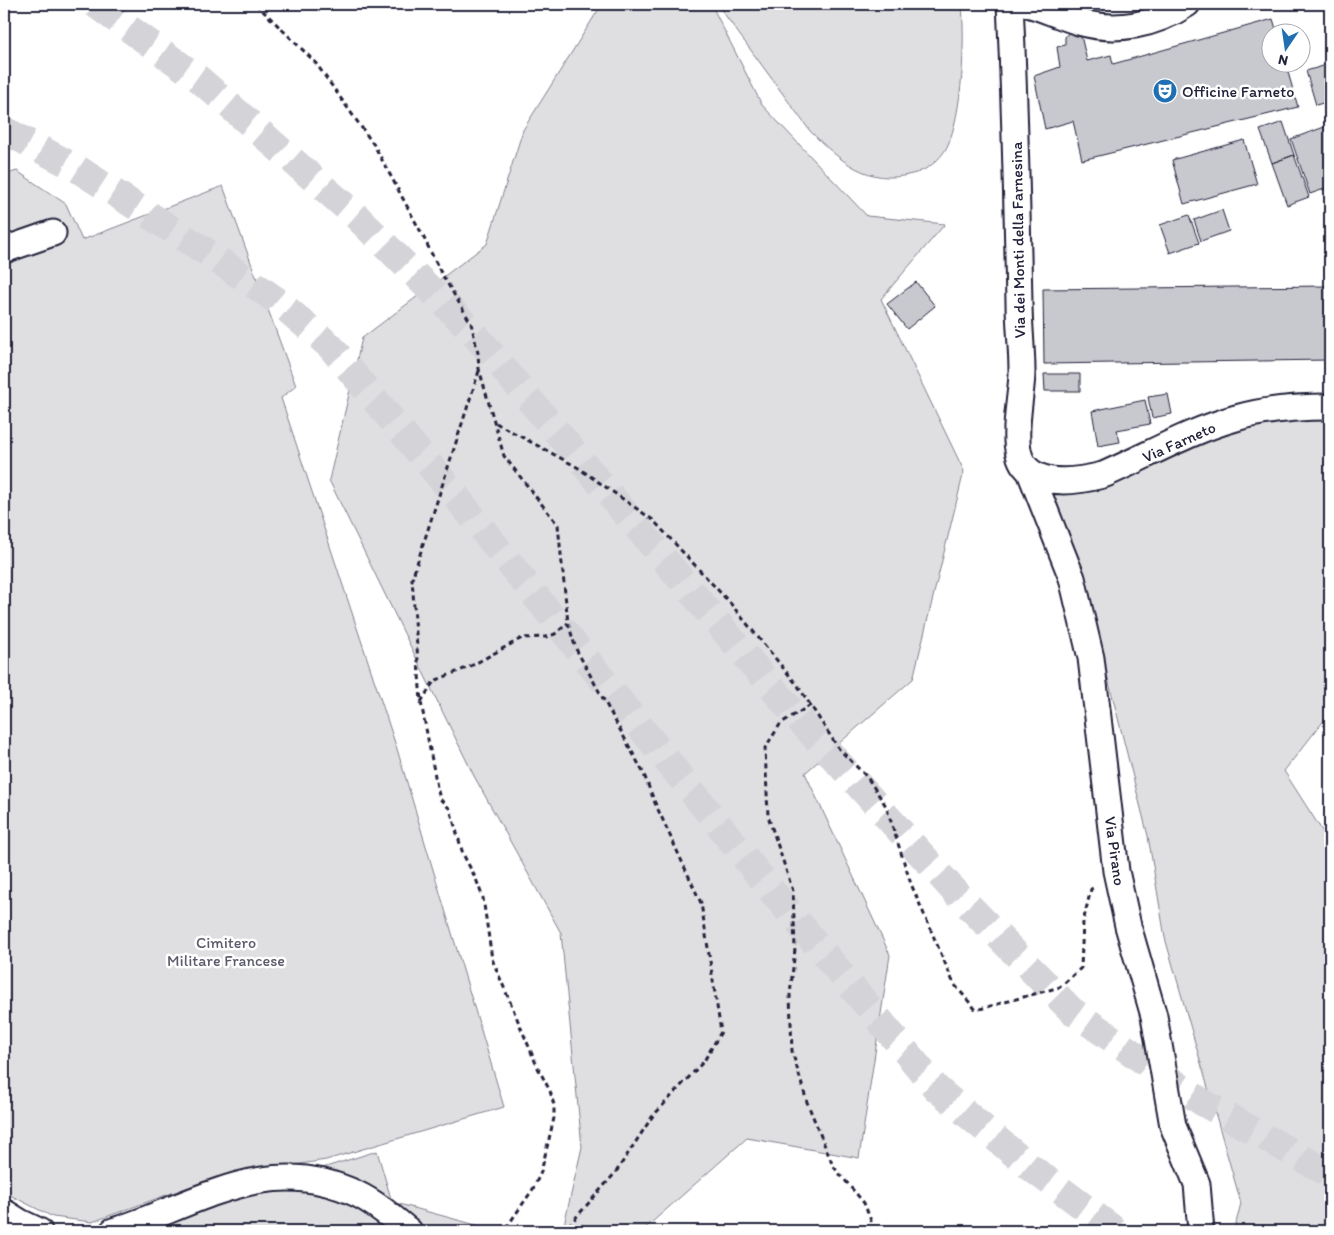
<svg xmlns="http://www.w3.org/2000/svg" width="1334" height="1235" font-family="Itim,sans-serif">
  <rect width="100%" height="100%" fill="#fff"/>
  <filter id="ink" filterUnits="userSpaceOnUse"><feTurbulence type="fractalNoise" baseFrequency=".02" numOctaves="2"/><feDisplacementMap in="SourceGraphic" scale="10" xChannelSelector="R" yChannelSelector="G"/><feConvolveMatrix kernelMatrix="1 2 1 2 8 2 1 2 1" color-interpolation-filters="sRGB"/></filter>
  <g filter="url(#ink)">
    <path fill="#dfdfe2" stroke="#80808e" d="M 602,4 L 711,4 L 762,105 L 867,216 L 945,224 L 881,299 L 964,471 L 913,679 L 805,773 L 890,955 L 859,1158 L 747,1138 L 642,1231 L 572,1231 L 563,1229 L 582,1147 L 561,933 L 474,776 L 329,480 L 362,338 L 487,244 L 523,130 Z
      M 717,4 L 962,4 C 965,42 963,112 947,147 C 940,160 927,171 912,174 C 868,186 840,161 810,131 Z
      M 17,171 L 66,204 L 82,240 L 223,186 L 296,386 L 281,398 L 397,749 L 504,1107 L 326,1160 L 216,1177 L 92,1222 L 53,1217 L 4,1192 L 4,175 Z
      M 1330,400 L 1330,713 L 1284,771 L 1330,843 L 1330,1231 L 1234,1231 L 1241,1203 L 1165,938 L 1148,836 L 1077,557 L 1049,488 L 1210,434 Z
      M 377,1151 L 392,1202 L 498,1231 L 137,1231 L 204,1205 Z"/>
    <path fill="#c8c8cf" stroke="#22223b" d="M 1273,19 L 1277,32 L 1272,32 L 1272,62 L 1285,62 L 1298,107 L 1082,160 L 1073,121 L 1045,129 L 1034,76 L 1060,67 L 1057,47 L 1065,45 L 1065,37 L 1069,32 L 1078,31 L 1082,40 L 1087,61 L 1111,55 L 1113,64 Z
      M 1330,64 L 1330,101 L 1316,105 L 1306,71 Z
      M 1283,122 L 1294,155 L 1272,163 L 1260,130 Z
      M 1330,125 L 1330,187 L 1310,194 L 1291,139 Z
      M 1244,140 L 1257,184 L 1184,204 L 1172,160 Z
      M 1294,155 L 1309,197 L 1287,205 L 1272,163 Z
      M 1222,210 L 1229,231 L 1201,241 L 1194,220 Z
      M 1189,215 L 1199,243 L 1170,253 L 1160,225 Z
      M 916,282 L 935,306 L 907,329 L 887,304 Z
      M 1329,286 L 1330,360 L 1044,364 L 1043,289 Z
      M 1044,374 L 1080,374 L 1080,391 L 1045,391 Z
      M 1168,394 L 1172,414 L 1152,418 L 1148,397 Z
      M 1145,400 L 1150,424 L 1117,430 L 1120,442 L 1098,446 L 1092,411 Z"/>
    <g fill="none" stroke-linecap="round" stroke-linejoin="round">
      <path stroke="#d3d3d8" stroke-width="28" stroke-dasharray="28 14" stroke-linecap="butt" d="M 95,4 L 199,79 L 356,216 L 471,330 L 797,717 L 958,895 L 1071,1010 L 1202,1102 L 1330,1174
        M 4,130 L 78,169 L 211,255 L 276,300 L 330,346 L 458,499 L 766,884 L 936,1088 L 1030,1167 L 1116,1231"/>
      <defs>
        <path id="minor" d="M 1010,4 C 1015,104 1017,203 1019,303 C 1019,326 1022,349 1022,372 C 1022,396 1009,445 1024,465 C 1041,488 1079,481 1103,475 C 1147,456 1189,431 1236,418 C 1266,409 1299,407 1330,407
          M 1028,4 C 1045,9 1062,17 1079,22 C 1117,33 1155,25 1187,4
          M 4,250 L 53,233
          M 1030,472 L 1072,578 L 1091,658 L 1116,871 L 1128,926 L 1154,1016 L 1173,1126 L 1197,1184 L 1201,1231
          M 4,1212 L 20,1222 L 39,1231
          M 113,1231 C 196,1205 268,1151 357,1194 C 376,1203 393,1218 409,1231"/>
      </defs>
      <use href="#minor" stroke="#22223b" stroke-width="29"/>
      <path stroke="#22223b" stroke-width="3" stroke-dasharray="5 4" stroke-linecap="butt" d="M 256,4 L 315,62 L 374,145 L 422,234 L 440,271 L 471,323 L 478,353 L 479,369 L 504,456 L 558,525 L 568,623 L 576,649 L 643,772 L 655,803 L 701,903 L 721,1032 L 704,1061 L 652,1117 L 616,1172 L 564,1231
        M 479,371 L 412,579 L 421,702 L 437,787 L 440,799 L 450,809 L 463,854 L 476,879 L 483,898 L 492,959 L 537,1066 L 550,1091 L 554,1105 L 554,1118 L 541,1172 L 533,1189 L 504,1231
        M 496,423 L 577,467 L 653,520 L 730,603 L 798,686 L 839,749 L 867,777 L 886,806 L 911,884 L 954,984 L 976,1010 L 1060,987 L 1081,968 L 1083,922 L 1091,889 L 1095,887
        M 421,702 L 434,681 L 469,667 L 522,638 L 546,637 L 555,634 L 568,623
        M 811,705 L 781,723 L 765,748 L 768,816 L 793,891 L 795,949 L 790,995 L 792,1051 L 807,1102 L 833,1166 L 864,1203 L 875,1231"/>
      <use href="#minor" stroke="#fff" stroke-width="25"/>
    </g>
  </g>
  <defs>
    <symbol id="theatre-disc" viewBox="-11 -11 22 22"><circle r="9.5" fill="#1f6fb2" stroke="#fff"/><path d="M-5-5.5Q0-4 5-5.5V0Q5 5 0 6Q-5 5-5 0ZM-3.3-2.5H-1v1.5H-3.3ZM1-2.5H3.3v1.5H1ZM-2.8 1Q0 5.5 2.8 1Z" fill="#fff"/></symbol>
  </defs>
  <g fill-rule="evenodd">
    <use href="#theatre-disc" x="1151" y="77" width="28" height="28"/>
  </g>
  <g text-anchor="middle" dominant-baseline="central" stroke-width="5" stroke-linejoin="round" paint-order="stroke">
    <g font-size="16" fill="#22223b" stroke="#fff" text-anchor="start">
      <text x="1182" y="91">Officine Farneto</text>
    </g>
    <g font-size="16" fill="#22223b" stroke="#fff">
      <text transform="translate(1018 240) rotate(-91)">Via dei Monti della Farnesina</text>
      <text transform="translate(1179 442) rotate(-24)">Via Farneto</text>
      <text transform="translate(1115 851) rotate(82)">Via Pirano</text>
    </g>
    <g font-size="16" fill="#5b5b6d" stroke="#fff">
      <text x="226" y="942">Cimitero<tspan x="226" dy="18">Militare Francese</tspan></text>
    </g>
  </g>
  <rect width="1334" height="1235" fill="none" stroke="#fff" stroke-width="20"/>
  <rect x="10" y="10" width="1314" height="1215" fill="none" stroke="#22223b" stroke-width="2" filter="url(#ink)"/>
  <g transform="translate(1286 48) rotate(193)"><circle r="24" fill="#ffffff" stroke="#a7a7b1"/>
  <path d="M0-4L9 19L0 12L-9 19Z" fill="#1f6fb2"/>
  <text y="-8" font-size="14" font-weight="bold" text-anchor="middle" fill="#22223b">N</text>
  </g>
</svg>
